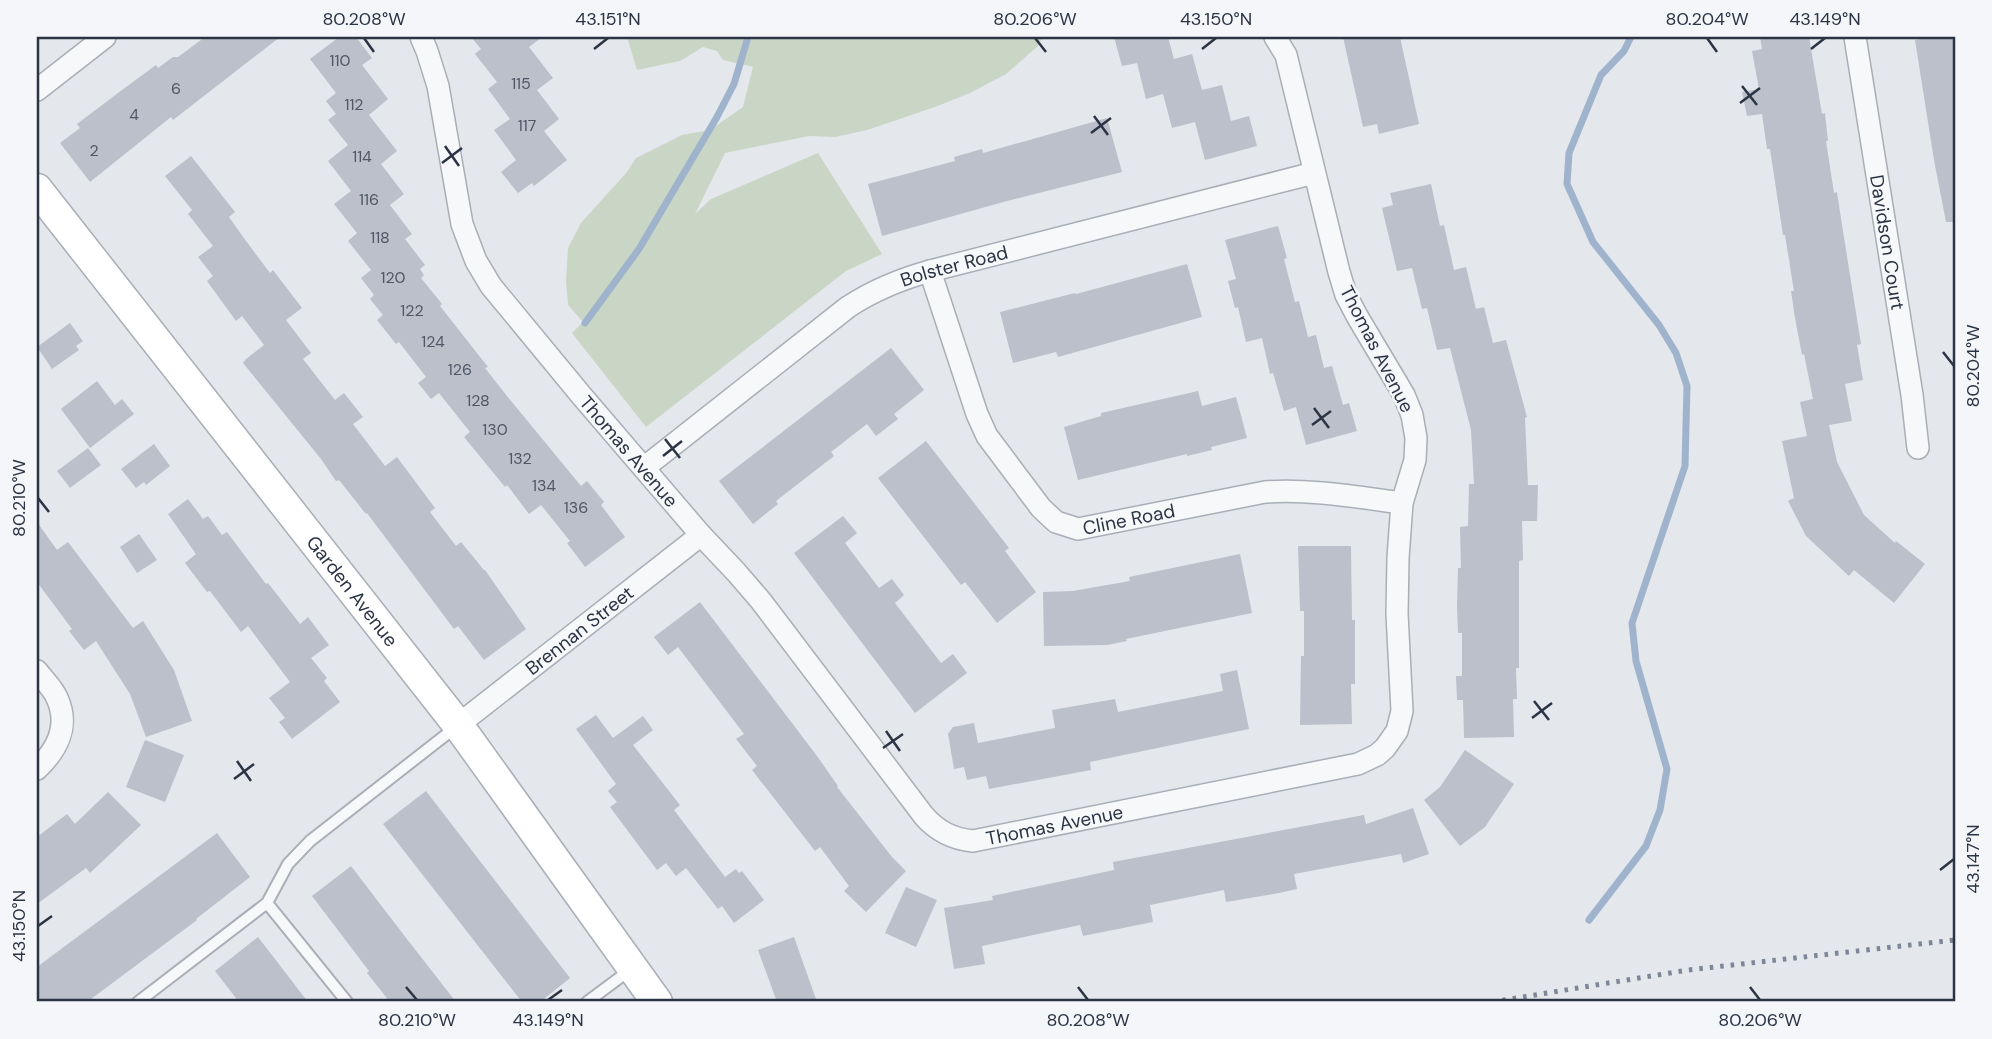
<svg xmlns="http://www.w3.org/2000/svg" width="1992" height="1039" font-family="'DM Sans',sans-serif">
  <rect width="100%" height="100%" fill="#e4e7ec"/>
  <path fill="#c9d6c5" d="M 627,37 L 1043,37 L 1037,47 L 1006,74 L 970,93 L 935,107 L 867,130 L 835,137 L 809,136 L 725,153 L 695,214 L 711,199 L 818,153 L 882,254 L 846,271 L 646,427 L 572,333 L 583,322 L 568,305 L 566,281 L 568,248 L 581,223 L 627,172 L 636,158 L 682,135 L 710,130 L 743,107 L 753,67 L 723,60 L 717,51 L 703,47 L 680,61 L 637,70 Z"/>
  <g fill="none" stroke-linecap="round" stroke-linejoin="round">
    <path stroke="#9fb4cc" stroke-width="7" d="M 585,323 L 639,249 L 717,117 L 734,84 L 748,37
      M 1589,920 L 1646,846 L 1660,810 L 1667,769 L 1636,661 L 1632,623 L 1685,466 L 1687,386 L 1676,353 L 1659,325 L 1593,242 L 1567,184 L 1569,153 L 1601,75 L 1624,51 L 1631,37"/>
  </g>
  <path fill="#bbc0ca" d="M 205,37 L 280,37 L 173,120 L 171,117 L 90,182 L 60,143 L 80,128 L 77,124 L 118,93 L 156,65 L 158,68 L 173,57 L 178,57 Z
    M 339,37 L 356,37 L 372,58 L 362,65 L 388,99 L 369,115 L 397,151 L 381,164 L 404,194 L 390,205 L 412,234 L 405,239 L 425,265 L 420,269 L 424,275 L 421,278 L 442,304 L 440,306 L 488,367 L 485,368 L 507,396 L 581,486 L 587,481 L 604,502 L 601,505 L 625,537 L 585,567 L 567,543 L 570,541 L 541,505 L 529,514 L 507,485 L 505,487 L 464,437 L 470,432 L 439,393 L 431,399 L 418,383 L 426,377 L 399,342 L 396,344 L 377,320 L 383,315 L 370,299 L 374,295 L 361,278 L 371,270 L 348,241 L 357,233 L 334,204 L 351,191 L 328,161 L 348,145 L 328,120 L 336,114 L 326,101 L 336,93 L 310,59 Z
    M 471,37 L 542,37 L 529,47 L 553,78 L 537,90 L 559,119 L 544,131 L 567,160 L 534,186 L 532,183 L 518,193 L 501,172 L 516,160 L 494,130 L 510,119 L 488,89 L 497,82 L 475,54 L 481,49 Z
    M 1114,37 L 1168,37 L 1174,59 L 1192,54 L 1202,90 L 1222,85 L 1231,121 L 1249,116 L 1257,146 L 1205,160 L 1195,122 L 1172,128 L 1163,94 L 1146,99 L 1137,63 L 1122,66 Z
    M 1343,37 L 1400,37 L 1419,124 L 1379,134 L 1377,124 L 1363,127 Z
    M 1760,37 L 1809,37 L 1822,114 L 1825,113 L 1828,141 L 1826,141 L 1834,193 L 1837,192 L 1842,225 L 1861,344 L 1857,345 L 1863,380 L 1845,384 L 1852,421 L 1829,425 L 1837,462 L 1864,515 L 1895,543 L 1896,541 L 1925,564 L 1894,603 L 1854,570 L 1849,576 L 1806,536 L 1788,501 L 1794,498 L 1782,441 L 1807,436 L 1800,402 L 1813,399 L 1804,354 L 1802,355 L 1795,318 L 1791,291 L 1794,291 L 1785,235 L 1783,235 L 1770,149 L 1767,149 L 1762,114 L 1747,116 L 1742,92 L 1759,89 L 1752,51 L 1762,49 Z
    M 1935,37 L 1955,37 L 1955,222 L 1946,222 L 1934,160 L 1915,40 Z
    M 1107,118 L 1122,172 L 1007,201 L 882,236 L 868,184 L 955,161 L 954,157 L 982,149 L 983,153 Z
    M 191,156 L 235,212 L 229,217 L 246,241 L 270,273 L 273,270 L 302,308 L 286,320 L 311,353 L 303,359 L 335,400 L 344,393 L 363,417 L 353,424 L 385,466 L 397,457 L 435,508 L 430,512 L 456,546 L 461,542 L 484,570 L 485,570 L 526,629 L 484,660 L 458,626 L 454,629 L 367,513 L 366,514 L 339,480 L 336,481 L 321,459 L 243,363 L 246,359 L 264,345 L 242,316 L 236,321 L 207,281 L 213,276 L 198,257 L 213,246 L 188,214 L 192,210 L 165,176 Z
    M 1431,184 L 1440,226 L 1444,225 L 1454,270 L 1466,267 L 1476,309 L 1484,307 L 1493,343 L 1506,340 L 1527,417 L 1525,418 L 1528,485 L 1538,485 L 1537,521 L 1522,521 L 1523,560 L 1519,561 L 1519,668 L 1516,668 L 1517,699 L 1513,699 L 1514,737 L 1464,738 L 1463,700 L 1457,700 L 1456,676 L 1462,676 L 1462,633 L 1458,633 L 1457,606 L 1458,568 L 1461,568 L 1460,527 L 1468,526 L 1469,484 L 1474,484 L 1471,430 L 1450,348 L 1437,350 L 1427,308 L 1422,309 L 1412,268 L 1397,271 L 1382,208 L 1393,205 L 1390,193 Z
    M 1278,226 L 1287,258 L 1284,259 L 1295,302 L 1299,301 L 1308,337 L 1316,335 L 1324,368 L 1332,366 L 1343,405 L 1349,403 L 1357,431 L 1306,445 L 1296,407 L 1284,411 L 1273,373 L 1270,374 L 1262,338 L 1246,342 L 1238,307 L 1235,308 L 1228,281 L 1236,279 L 1225,240 Z
    M 1187,264 L 1202,317 L 1058,357 L 1056,352 L 1013,363 L 1000,312 L 1075,293 L 1076,294 Z
    M 70,323 L 83,341 L 76,346 L 79,350 L 52,369 L 37,347 Z
    M 891,348 L 924,390 L 894,414 L 898,419 L 876,436 L 867,424 L 831,452 L 834,456 L 776,501 L 778,504 L 753,524 L 719,481 Z
    M 97,381 L 115,405 L 122,399 L 134,414 L 90,448 L 61,409 Z
    M 1198,391 L 1202,406 L 1236,397 L 1247,438 L 1211,447 L 1212,450 L 1187,456 L 1187,454 L 1078,480 L 1064,427 L 1101,416 L 1101,413 Z
    M 926,441 L 1009,548 L 1005,551 L 1036,592 L 997,623 L 965,582 L 961,585 L 878,478 Z
    M 154,444 L 170,466 L 146,485 L 144,482 L 136,488 L 121,469 Z
    M 88,448 L 101,465 L 70,488 L 57,471 Z
    M 188,499 L 203,519 L 208,516 L 222,535 L 227,532 L 266,584 L 268,583 L 300,624 L 308,617 L 329,645 L 311,658 L 327,678 L 324,681 L 340,702 L 292,739 L 279,722 L 285,718 L 269,698 L 290,682 L 248,626 L 241,632 L 210,591 L 207,592 L 185,563 L 196,554 L 168,514 Z
    M 843,516 L 857,533 L 845,543 L 879,588 L 892,579 L 904,595 L 895,603 L 941,663 L 953,654 L 967,673 L 915,713 L 794,553 Z
    M 37,522 L 57,550 L 68,542 L 133,628 L 143,621 L 174,670 L 192,721 L 146,737 L 130,694 L 96,641 L 84,650 L 69,631 L 72,629 L 37,582 Z
    M 139,534 L 157,560 L 137,573 L 120,547 Z
    M 1298,546 L 1351,546 L 1352,620 L 1355,620 L 1355,684 L 1351,684 L 1352,724 L 1300,725 L 1301,656 L 1304,656 L 1304,611 L 1300,611 Z
    M 1240,554 L 1252,613 L 1126,639 L 1127,641 L 1107,645 L 1044,646 L 1043,592 L 1073,591 L 1130,581 L 1129,577 Z
    M 700,602 L 817,756 L 838,786 L 837,787 L 892,857 L 906,871 L 866,912 L 844,891 L 849,886 L 820,847 L 815,851 L 752,770 L 757,766 L 736,739 L 744,734 L 678,647 L 668,655 L 654,637 Z
    M 1237,670 L 1249,729 L 1090,762 L 1091,770 L 989,789 L 986,776 L 967,780 L 964,767 L 954,769 L 948,734 L 953,727 L 974,723 L 978,743 L 1055,728 L 1052,710 L 1115,699 L 1118,712 L 1223,691 L 1220,674 Z
    M 596,715 L 613,738 L 643,716 L 653,730 L 633,745 L 680,805 L 674,810 L 725,877 L 736,869 L 739,873 L 742,871 L 764,900 L 734,923 L 722,906 L 718,909 L 686,868 L 676,876 L 666,863 L 657,870 L 610,807 L 617,802 L 608,791 L 616,784 L 576,729 Z
    M 145,740 L 184,755 L 165,802 L 126,787 Z
    M 1465,750 L 1514,784 L 1485,827 L 1460,846 L 1424,800 L 1440,787 Z
    M 426,791 L 570,978 L 540,1002 L 522,1002 L 383,824 Z
    M 108,792 L 141,825 L 90,873 L 86,868 L 37,904 L 37,837 L 67,814 L 75,824 Z
    M 1413,808 L 1429,854 L 1403,863 L 1401,854 L 1294,874 L 1297,889 L 1279,893 L 1226,902 L 1224,890 L 1150,905 L 1153,922 L 1083,936 L 1080,925 L 982,946 L 985,964 L 954,969 L 944,908 L 993,900 L 992,896 L 1114,870 L 1113,862 L 1364,815 L 1366,824 Z
    M 217,833 L 250,877 L 196,919 L 197,920 L 87,1002 L 37,1002 L 37,967 Z
    M 351,866 L 403,934 L 456,1002 L 390,1002 L 367,973 L 369,971 L 312,896 Z
    M 906,887 L 937,900 L 916,947 L 885,933 Z
    M 258,937 L 308,1002 L 239,1002 L 215,971 Z
    M 794,937 L 817,1002 L 777,1002 L 758,950 Z"/>
  <g fill="none" stroke-linecap="round" stroke-linejoin="round">
    <defs>
      <path id="lane" d="M 267,903 L 347,1002
        M 138,1002 L 267,903 L 288,864 L 310,841 L 456,727
        M 587,1002 L 630,970"/>
      <g id="street">
        <path id="s1" d="M 421,37 L 427,51 L 438,86 L 462,224 L 476,261 L 491,286 L 581,395 L 701,535 L 736,572 L 761,601 L 924,816 C 938,832 953,839 973,841 L 1358,764 L 1377,755 L 1385,748 L 1397,731 L 1402,711 L 1397,614 L 1398,558 L 1402,503 L 1415,460 L 1416,438 L 1412,415 L 1404,395 L 1357,316 L 1346,295 L 1339,272 L 1286,55 L 1275,37"/>
        <path id="s2" d="M 1855,37 L 1912,395 L 1918,448"/>
        <path d="M 37,90 L 105,37"/>
        <path id="s3" d="M 930,271 L 977,414 L 987,436 L 1041,508 L 1056,522 L 1078,529 L 1265,492 C 1311,489 1356,497 1402,503"/>
        <path id="s4" d="M 645,467 L 848,307 C 874,290 901,279 930,271 L 1314,173"/>
        <path d="M 37,671 C 43,679 53,688 57,698 C 70,726 57,750 37,769"/>
        <path id="s5" d="M 458,725 L 701,535"/>
      </g>
      <g id="secondary">
        <path id="s6" d="M 37,189 L 458,725 L 657,1002"/>
      </g>
    </defs>
    <use href="#lane" stroke="#a9aeb7" stroke-width="14"/>
    <use href="#street" stroke="#a9aeb7" stroke-width="24"/>
    <use href="#secondary" stroke="#a9aeb7" stroke-width="33"/>
    <use href="#lane" stroke="#f7f8fa" stroke-width="10"/>
    <use href="#street" stroke="#f7f8fa" stroke-width="21"/>
    <use href="#secondary" stroke="#fff" stroke-width="30"/>
    <path stroke="#7d8696" stroke-width="5" stroke-dasharray="3.5 7" stroke-linecap="butt" d="M 1492,1002 L 1688,970 L 1955,940"/>
  </g>
  <path fill="none" stroke="#2b3445" stroke-width="2.5" d="M 364,38 L 374,52M 1035,38 L 1046,52M 1707,38 L 1717,52M 594,49 L 608,38M 1202,49 L 1216,38M 1811,49 L 1825,38M 1742,86 L 1757,105M 1740,103 L 1760,88M 1094,116 L 1108,135M 1091,133 L 1111,118M 445,146 L 459,166M 442,163 L 462,148M 1943,352 L 1954,366M 1314,408 L 1329,428M 1312,425 L 1331,411M 665,439 L 680,458M 663,456 L 682,441M 38,498 L 49,512M 1534,701 L 1549,720M 1532,718 L 1552,703M 886,731 L 900,751M 883,748 L 903,734M 237,761 L 251,781M 234,779 L 254,764M 1940,870 L 1954,859M 38,926 L 52,916M 406,987 L 417,1000M 1078,987 L 1088,1000M 1750,987 L 1760,1000M 548,1000 L 562,990"/>
  <g text-anchor="middle" dominant-baseline="central" stroke-width="5" stroke-linejoin="round" paint-order="stroke">
    <g font-size="16" fill="#4f5766">
      <text x="340" y="60">110</text>
      <text x="521" y="83">115</text>
      <text x="176" y="88">6</text>
      <text x="354" y="104">112</text>
      <text x="134" y="114">4</text>
      <text x="527" y="125">117</text>
      <text x="94" y="150">2</text>
      <text x="362" y="156">114</text>
      <text x="369" y="199">116</text>
      <text x="380" y="237">118</text>
      <text x="393" y="277">120</text>
      <text x="412" y="310">122</text>
      <text x="433" y="341">124</text>
      <text x="460" y="369">126</text>
      <text x="478" y="400">128</text>
      <text x="495" y="429">130</text>
      <text x="520" y="458">132</text>
      <text x="544" y="485">134</text>
      <text x="576" y="507">136</text>
    </g>
    <g font-size="19" fill="#2b3445" stroke="#f4f6f9">
      <text stroke="none"><textPath href="#s2" startOffset="208">Davidson Court</textPath></text>
      <text stroke="none"><textPath href="#s4" startOffset="373">Bolster Road</textPath></text>
      <text transform="translate(1377 349) rotate(63)">Thomas Avenue</text>
      <text stroke="none"><textPath href="#s1" startOffset="476">Thomas Avenue</textPath></text>
      <text stroke="none"><textPath href="#s3" startOffset="360">Cline Road</textPath></text>
      <text stroke="none"><textPath href="#s6" startOffset="511">Garden Avenue</textPath></text>
      <text stroke="none"><textPath href="#s5" startOffset="154">Brennan Street</textPath></text>
      <text stroke="none"><textPath href="#s1" startOffset="1085">Thomas Avenue</textPath></text>
    </g>
  </g>
  <rect width="1992" height="1039" fill="none" stroke="#f4f6f9" stroke-width="77"/>
  <rect x="38" y="38" width="1916" height="962" fill="none" stroke="#2b3445" stroke-width="2.5"/>
  <g font-size="18" text-anchor="middle" fill="#2b3445">
    <text x="364" y="25">80.208°W</text>
    <text x="608" y="25">43.151°N</text>
    <text x="1035" y="25">80.206°W</text>
    <text x="1216" y="25">43.150°N</text>
    <text x="1707" y="25">80.204°W</text>
    <text x="1825" y="25">43.149°N</text>
    <text transform="translate(1973 366) rotate(-90)" y="6">80.204°W</text>
    <text transform="translate(19 498) rotate(-90)" y="6">80.210°W</text>
    <text transform="translate(1973 859) rotate(-90)" y="6">43.147°N</text>
    <text transform="translate(19 926) rotate(-90)" y="6">43.150°N</text>
    <text x="417" y="1026">80.210°W</text>
    <text x="548" y="1026">43.149°N</text>
    <text x="1088" y="1026">80.208°W</text>
    <text x="1760" y="1026">80.206°W</text>
  </g>
</svg>
